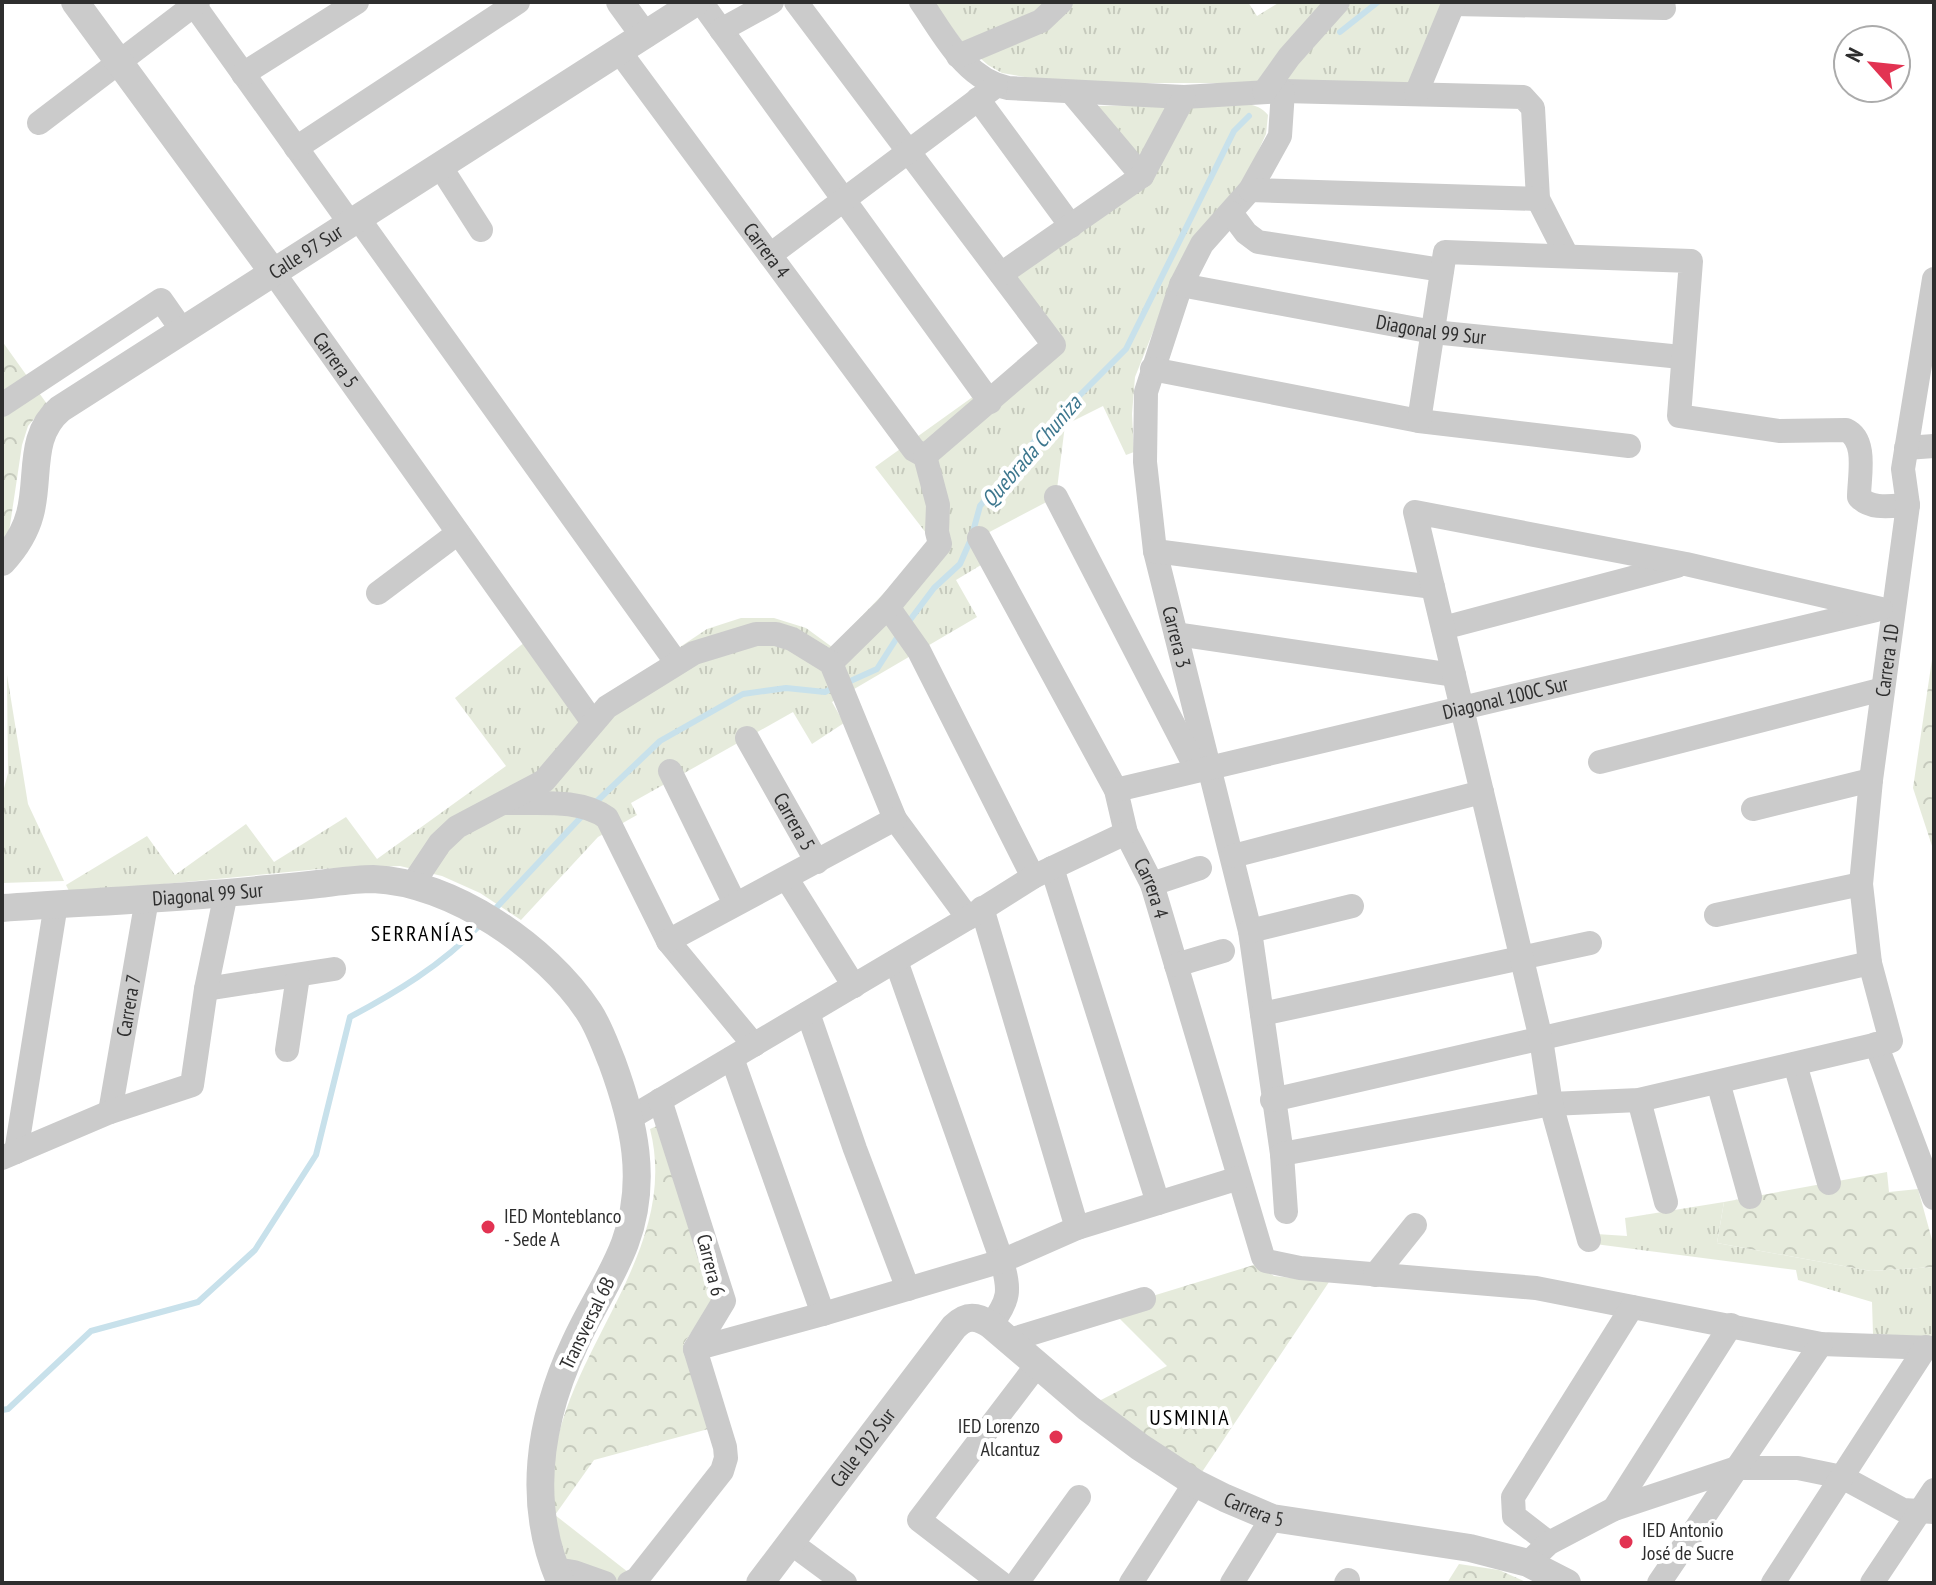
<svg xmlns="http://www.w3.org/2000/svg" width="1936" height="1585" font-family="'PT Sans Narrow',sans-serif">
  <defs>
    <pattern id="grass-tufts" width="24" height="20" patternUnits="userSpaceOnUse" patternTransform="scale(2)"><rect width="24" height="20" fill="#e6ebdc"/><path d="M3 7l-1-3M5 7V3M7 7l1-3M15 17l-1-3M17 17v-4M19 17l1-3" fill="none" stroke="#c6cabd"/></pattern>
    <pattern id="park-crowns" width="20" height="18" patternUnits="userSpaceOnUse" patternTransform="scale(2)"><rect width="20" height="18" fill="#e6ebdc"/><path d="M2 6a3 3 0 1 1 6 0M12 15a3 3 0 1 1 6 0" fill="none" stroke="#c6cabd"/></pattern>
  </defs>
  <rect width="100%" height="100%" fill="#fff"/>
  <path fill="url(#grass-tufts)" d="M 933,2 L 1248,2 L 1257,16 L 1280,2 L 1442,2 L 1409,87 L 1304,83 L 1086,83 L 1031,78 L 1002,73 L 988,65 L 964,44 Z
    M 1223,103 C 1239,104 1257,101 1268,115 L 1266,134 L 1251,167 L 1170,289 L 1147,347 L 1135,377 L 1132,414 L 1134,452 L 1126,455 L 1103,406 L 1065,425 L 1056,497 L 980,537 L 991,559 L 956,580 L 977,617 L 832,702 L 844,723 L 812,744 L 793,712 L 631,803 L 637,815 L 598,837 L 521,920 L 480,893 L 442,876 L 400,866 L 320,869 L 70,893 L 66,885 L 147,836 L 175,875 L 246,824 L 274,862 L 346,817 L 377,859 L 506,766 L 455,698 L 525,642 L 578,715 L 707,629 L 741,618 L 774,618 L 806,628 L 832,647 L 933,542 L 875,467 L 1059,335 L 1016,275 L 1151,175 L 1098,106 Z
    M 7,675 L 28,804 L 64,881 L 2,883 L 2,796 L 8,773 Z
    M 1724,1202 L 1717,1243 L 1871,1271 L 1934,1267 L 1934,1338 L 1873,1334 L 1872,1302 L 1798,1280 L 1796,1270 L 1595,1244 L 1596,1234 L 1627,1236 L 1625,1218 Z
    M 555,1515 L 642,1583 L 574,1583 L 564,1558 Z"/>
  <path fill="url(#park-crowns)" d="M 2,341 L 47,404 L 28,426 L 22,445 L 9,532 L 2,543 Z
    M 1934,646 L 1934,852 L 1913,788 Z
    M 659,1125 L 715,1298 L 684,1343 L 712,1428 L 594,1460 L 555,1515 C 552,1490 552,1467 557,1442 C 580,1336 679,1243 650,1129 Z
    M 1887,1172 L 1889,1192 L 1918,1189 L 1934,1247 L 1934,1267 L 1871,1271 L 1717,1243 L 1724,1202 Z
    M 1257,1264 L 1274,1276 L 1329,1282 L 1200,1475 L 1099,1401 L 1167,1366 L 1110,1309 Z
    M 1459,1564 L 1499,1570 L 1528,1583 L 1447,1583 Z"/>
  <g fill="none" stroke-linecap="round" stroke-linejoin="round">
    <path stroke="#c8e1eb" stroke-width="6" d="M 1340,32 L 1378,2
      M 907,624 L 934,588 L 960,564 L 971,539 L 980,506 L 1039,436 L 1126,349 L 1234,131 L 1249,116
      M 846,683 L 877,669 L 900,633
      M 594,804 L 660,741 L 743,694 L 786,688 L 825,692 L 835,687
      M 496,908 L 583,815
      M 2,1410 L 8,1409 L 91,1331 L 198,1302 L 255,1250 L 316,1155 L 350,1017 C 395,993 442,965 478,927"/>
    <g stroke="#cbcbcb" stroke-width="24">
      <path d="M 192,2 L 350,223"/>
      <path d="M 701,2 L 990,402"/>
      <path d="M 921,2 C 944,35 965,79 1008,88 L 1184,97 L 1283,91 L 1523,97 L 1533,108 L 1538,199 L 1567,256"/>
      <path d="M 1453,4 L 1664,8"/>
      <path d="M 721,30 L 772,2"/>
      <path id="s1" d="M 619,51 L 914,450 L 925,456 L 1054,345 L 796,2"/>
      <path d="M 958,56 L 1041,21 L 1061,2"/>
      <path d="M 243,74 L 357,2"/>
      <path id="s2" d="M 1283,91 L 1280,136 L 1250,190 L 1202,244 L 1181,285 L 1146,392 L 1145,462 L 1155,551 L 1250,931 L 1282,1154 L 1286,1212"/>
      <path d="M 1264,92 L 1289,57 L 1338,2"/>
      <path d="M 1072,93 L 1142,176"/>
      <path d="M 1416,94 L 1454,2"/>
      <path d="M 978,99 L 1071,226"/>
      <path d="M 39,123 L 198,2"/>
      <path d="M 296,148 L 518,2"/>
      <path d="M 440,166 L 481,230"/>
      <path d="M 1250,190 L 1538,199"/>
      <path d="M 1231,213 L 1246,233 L 1258,242 L 1442,270"/>
      <path d="M 358,218 L 676,662"/>
      <path d="M 770,255 L 996,86"/>
      <path id="s3" d="M 273,272 L 592,721"/>
      <path d="M 1001,274 L 1142,176 L 1184,97"/>
      <path id="s4" d="M 1181,285 L 1433,332 L 1681,357"/>
      <path d="M 1152,369 L 1419,421 L 1629,446"/>
      <path d="M 2,405 L 161,300 L 182,330"/>
      <path d="M 1419,421 L 1445,252 L 1691,261 L 1679,416 L 1779,431 L 1846,430 C 1868,440 1859,477 1859,497 C 1871,510 1891,506 1908,505"/>
      <path d="M 1906,448 L 1934,446"/>
      <path d="M 1056,497 L 1197,770"/>
      <path id="s5" d="M 979,538 L 1116,790 L 1126,833 L 1152,884 L 1263,1257 L 1266,1261 L 1300,1268 L 1536,1288 L 1821,1344 L 1934,1348"/>
      <path d="M 1155,551 L 1433,587"/>
      <path d="M 378,593 L 458,533"/>
      <path d="M 888,607 L 919,651 L 1033,877"/>
      <path d="M 1443,628 L 1677,566"/>
      <path d="M 1176,634 L 1454,675"/>
      <path d="M 831,663 L 888,607 L 940,544 L 937,532 L 938,505 L 925,456"/>
      <path id="s6" d="M 747,738 L 817,862"/>
      <path d="M 1600,762 L 1883,689"/>
      <path d="M 670,771 L 735,904"/>
      <path id="s7" d="M 1116,790 L 1876,610"/>
      <path d="M 505,803 C 537,804 580,798 607,818 L 668,941 L 754,1045"/>
      <path d="M 1753,809 L 1871,780"/>
      <path d="M 1233,856 L 1482,792"/>
      <path d="M 1052,868 L 1158,1203"/>
      <path d="M 787,879 L 854,986"/>
      <path d="M 1152,884 L 1200,868"/>
      <path d="M 412,885 L 440,843 L 457,827 L 544,781 L 607,707 L 694,653 L 756,634 L 776,634 L 792,639 L 831,663 L 895,819 L 968,918"/>
      <path d="M 982,908 L 1077,1228"/>
      <path d="M 1716,915 L 1861,884"/>
      <path d="M 1250,931 L 1352,906"/>
      <path d="M 668,941 L 895,819"/>
      <path d="M 896,961 L 1002,1261 C 1010,1291 1010,1299 991,1325"/>
      <path d="M 1176,965 L 1223,951"/>
      <path d="M 206,989 L 334,969"/>
      <path d="M 808,1013 L 855,1149 L 908,1289"/>
      <path d="M 1262,1014 L 1590,943"/>
      <path d="M 1876,1044 L 1934,1198"/>
      <path d="M 287,1050 L 298,976"/>
      <path d="M 732,1058 L 823,1314"/>
      <path d="M 1795,1064 L 1829,1183"/>
      <path d="M 1718,1082 L 1750,1197"/>
      <path d="M 1272,1100 L 1870,963"/>
      <path d="M 1639,1100 L 1666,1202"/>
      <path id="s8" d="M 110,1112 L 147,899"/>
      <path d="M 630,1118 L 968,918 L 1033,877 L 1126,833"/>
      <path d="M 16,1152 L 56,904"/>
      <path id="s9" d="M 1282,1154 L 1551,1104 L 1639,1100 L 1891,1041 L 1870,963 L 1861,884 L 1871,780 L 1908,505 L 1903,469 L 1934,279"/>
      <path d="M 2,1158 L 110,1112 L 192,1085 L 206,989 L 226,893"/>
      <path d="M 1589,1240 L 1551,1104 L 1541,1039 L 1415,512 L 1686,564 L 1881,609"/>
      <path d="M 1375,1275 L 1415,1225"/>
      <path d="M 1010,1340 L 1144,1299"/>
      <path d="M 695,1349 L 823,1314 L 1002,1261 L 1077,1228 L 1239,1178"/>
      <path d="M 1614,1509 L 1731,1325"/>
      <path d="M 791,1543 L 845,1583"/>
      <path d="M 1549,1543 L 1514,1516 L 1513,1497 L 1632,1307"/>
      <path d="M 1528,1563 L 1549,1543 L 1614,1509 L 1737,1468 L 1798,1468 L 1842,1477 L 1903,1510 L 1934,1512"/>
      <path d="M 555,1569 L 574,1572 L 605,1583"/>
      <path d="M 629,1583 L 637,1579 L 722,1471 L 726,1458 L 725,1447 L 695,1349 L 724,1301 L 660,1100"/>
      <path d="M 1001,1583 L 919,1520 L 1037,1365"/>
      <path d="M 1017,1583 L 1079,1497"/>
      <path d="M 1131,1583 L 1195,1483"/>
      <path d="M 1232,1583 L 1272,1518"/>
      <path d="M 1346,1583 L 1348,1580"/>
      <path d="M 1659,1583 L 1821,1344"/>
      <path d="M 1773,1583 L 1926,1347"/>
      <path d="M 1872,1583 L 1934,1490"/>
    </g>
    <g stroke="#cbcbcb" stroke-width="28">
      <path d="M 75,2 L 273,272"/>
      <path d="M 620,2 L 644,35"/>
      <path id="s10" d="M 2,562 C 15,548 25,533 30,514 C 40,477 28,436 60,409 L 696,2"/>
      <path id="s11" d="M 2,908 C 72,903 143,900 213,894 C 248,891 283,888 318,884 C 336,882 355,879 373,879 C 452,882 546,947 589,1012 C 599,1027 605,1045 612,1062 C 634,1122 648,1181 625,1243 C 612,1278 590,1309 575,1343 C 539,1420 526,1504 561,1583"/>
      <path id="s12" d="M 760,1583 L 954,1327 C 967,1314 977,1316 991,1325 L 1088,1408 L 1140,1447 L 1195,1483 L 1225,1498 L 1272,1518 L 1470,1548 L 1528,1563 L 1567,1583"/>
    </g>
  </g>
  <g fill="#e23352" stroke="#fff" stroke-width="3">
    <circle cx="488" cy="1227" r="8"/>
    <circle cx="1056" cy="1437" r="8"/>
    <circle cx="1626" cy="1542" r="8"/>
  </g>
  <g text-anchor="middle" dominant-baseline="central" stroke-width="8" stroke-linejoin="round" paint-order="stroke">
    <g font-size="20" fill="#2e2e2e" stroke="#fff">
      <text stroke="none"><textPath href="#s1" startOffset="248">Carrera 4</textPath></text>
      <text stroke="none"><textPath href="#s10" startOffset="460">Calle 97 Sur</textPath></text>
      <text stroke="none"><textPath href="#s4" startOffset="254">Diagonal 99 Sur</textPath></text>
      <text stroke="none"><textPath href="#s3" startOffset="108">Carrera 5</textPath></text>
      <text stroke="none"><textPath href="#s2" startOffset="586">Carrera 3</textPath></text>
      <text stroke="none"><textPath href="#s9" startOffset="1006">Carrera 1D</textPath></text>
      <text stroke="none"><textPath href="#s7" startOffset="400">Diagonal 100C Sur</textPath></text>
      <text stroke="none"><textPath href="#s6" startOffset="96">Carrera 5</textPath></text>
      <text stroke="none"><textPath href="#s5" startOffset="392">Carrera 4</textPath></text>
      <text stroke="none"><textPath href="#s11" startOffset="206">Diagonal 99 Sur</textPath></text>
      <text stroke="none"><textPath href="#s8" startOffset="108">Carrera 7</textPath></text>
      <text transform="translate(711 1265) rotate(76)">Carrera 6</text>
      <text transform="translate(587 1323) rotate(-64)">Transversal 6B</text>
      <text stroke="none"><textPath href="#s12" startOffset="170">Calle 102 Sur</textPath></text>
      <text stroke="none"><textPath href="#s12" startOffset="686">Carrera 5</textPath></text>
    </g>
    <g font-size="20" fill="#2e2e2e" stroke="#fff" text-anchor="start">
      <text x="504" y="1216">IED Monteblanco<tspan x="504" dy="23">- Sede A</tspan></text>
      <text x="1040" y="1426" text-anchor="end">IED Lorenzo<tspan x="1040" dy="23">Alcantuz</tspan></text>
      <text x="1642" y="1530">IED Antonio<tspan x="1642" dy="23">José de Sucre</tspan></text>
    </g>
    <g font-size="22" font-style="italic" fill="#3d778e" stroke="#fff">
      <text transform="translate(1031 451) rotate(-49)">Quebrada Chuniza</text>
    </g>
    <g font-size="22" letter-spacing="2" fill="#000" stroke="#fff">
      <text x="423" y="933">SERRANÍAS</text>
      <text x="1190" y="1417">USMINIA</text>
    </g>
  </g>
  <rect width="1936" height="1585" fill="none" stroke="#2e2e2e" stroke-width="8"/>
  <g transform="translate(1872 64) rotate(297)"><circle r="38" fill="#ffffff" stroke="#ababab" stroke-width="2"/>
  <path d="M0-6L14 30L0 20L-14 30Z" fill="#e23352"/>
  <text y="-12" font-size="22" font-weight="bold" text-anchor="middle" fill="#2e2e2e">N</text>
  </g>
</svg>
